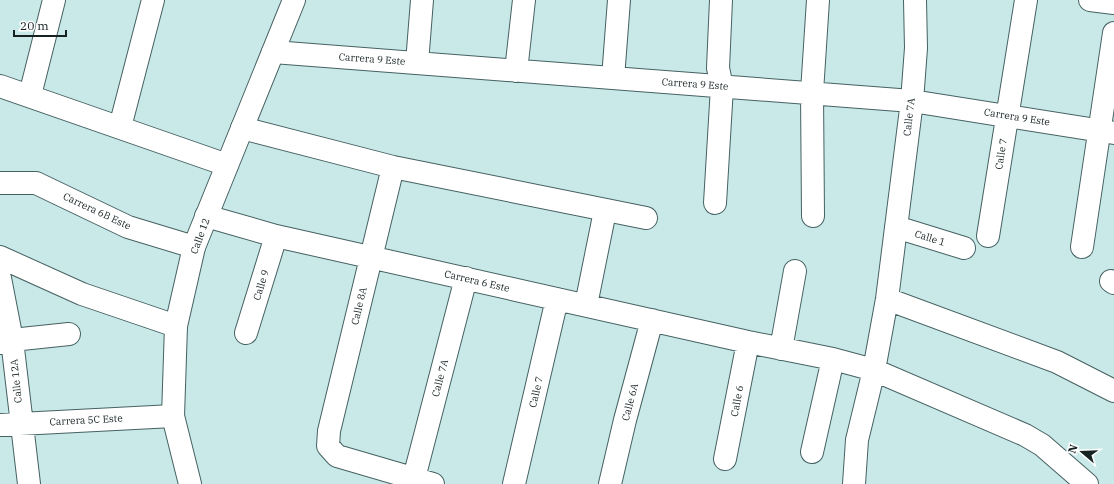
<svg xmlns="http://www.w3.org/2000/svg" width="1114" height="484" font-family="'IBM Plex Serif',serif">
  <rect width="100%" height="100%" fill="#c9e8e8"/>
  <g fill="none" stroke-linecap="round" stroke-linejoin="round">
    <defs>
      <path id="minor" d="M 1090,0 L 1114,3
        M 273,52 L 912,101 L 1114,133
        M 417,63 L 422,0
        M 516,71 L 524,0
        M 613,78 L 619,0
        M 0,86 L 227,165
        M 30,95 L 54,0
        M 120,127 L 153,0
        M 242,128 L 393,167 L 646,218
        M 393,167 L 329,431 L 328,446 L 337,456 L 433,484
        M 0,183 L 36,183 L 128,227 L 194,247
        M 715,203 L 722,87 L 718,68 L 721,0
        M 206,216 L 276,236 L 748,342 L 833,359 L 874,370 L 1025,435 L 1042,445 L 1087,484
        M 813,216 L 812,92 L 818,0
        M 896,227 L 964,248
        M 988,236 L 1026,0
        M 1082,247 L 1114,33
        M 0,257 L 82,294 L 176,326
        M 0,278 L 12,340 L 29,484
        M 1111,281 L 1114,283
        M 887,299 L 1057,362 L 1114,391
        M 586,305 L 605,211
        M 246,333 L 276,236
        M 0,343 L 12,340 L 69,334
        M 781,349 L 795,271
        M 0,425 L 173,416
        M 812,452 L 833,359
        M 725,459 L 748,342
        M 414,478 L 466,278
        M 514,484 L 557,299
        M 610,484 L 625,420 L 652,320
        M 854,484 L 857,440 L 874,370 L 887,299 L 912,101 L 916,48 L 915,0"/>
      <path id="major" d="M 190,484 L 173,416 L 176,326 L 194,247 L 294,0"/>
    </defs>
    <use href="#minor" stroke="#466162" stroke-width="24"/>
    <use href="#major" stroke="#466162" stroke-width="24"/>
    <use href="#minor" stroke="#fff" stroke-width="22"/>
    <use href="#major" stroke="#fff" stroke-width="22"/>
  </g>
  <g text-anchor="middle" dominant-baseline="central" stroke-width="4" stroke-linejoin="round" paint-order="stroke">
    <g font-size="10" fill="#162122" stroke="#fff">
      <text transform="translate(372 59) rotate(4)">Carrera 9 Este</text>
      <text transform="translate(695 84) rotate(4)">Carrera 9 Este</text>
      <text transform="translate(909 117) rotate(-83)">Calle 7A</text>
      <text transform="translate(1017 117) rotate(9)">Carrera 9 Este</text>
      <text transform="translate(1001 154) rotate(-81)">Calle 7</text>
      <text transform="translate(97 211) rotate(25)">Carrera 6B Este</text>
      <text transform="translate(200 236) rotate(-70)">Calle 12</text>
      <text transform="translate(930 238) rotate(17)">Calle 1</text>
      <text transform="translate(477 281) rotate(13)">Carrera 6 Este</text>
      <text transform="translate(261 285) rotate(-73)">Calle 9</text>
      <text transform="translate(359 306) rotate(-77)">Calle 8A</text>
      <text transform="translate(440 378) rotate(-75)">Calle 7A</text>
      <text transform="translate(16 381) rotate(-96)">Calle 12A</text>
      <text transform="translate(536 392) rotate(-77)">Calle 7</text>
      <text transform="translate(737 401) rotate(-79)">Calle 6</text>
      <text transform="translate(630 402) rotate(-75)">Calle 6A</text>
      <text transform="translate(86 420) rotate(-3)">Carrera 5C Este</text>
    </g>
  </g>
  <g transform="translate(1082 452) rotate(289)" stroke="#ffffff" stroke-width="3" paint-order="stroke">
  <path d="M0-3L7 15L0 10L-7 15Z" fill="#162122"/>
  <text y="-6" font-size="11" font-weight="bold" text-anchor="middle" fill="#162122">N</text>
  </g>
  <path d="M14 30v6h52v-6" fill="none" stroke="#162122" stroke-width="2"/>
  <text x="20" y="30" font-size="12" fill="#162122" stroke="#ffffff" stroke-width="3" paint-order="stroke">20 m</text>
</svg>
